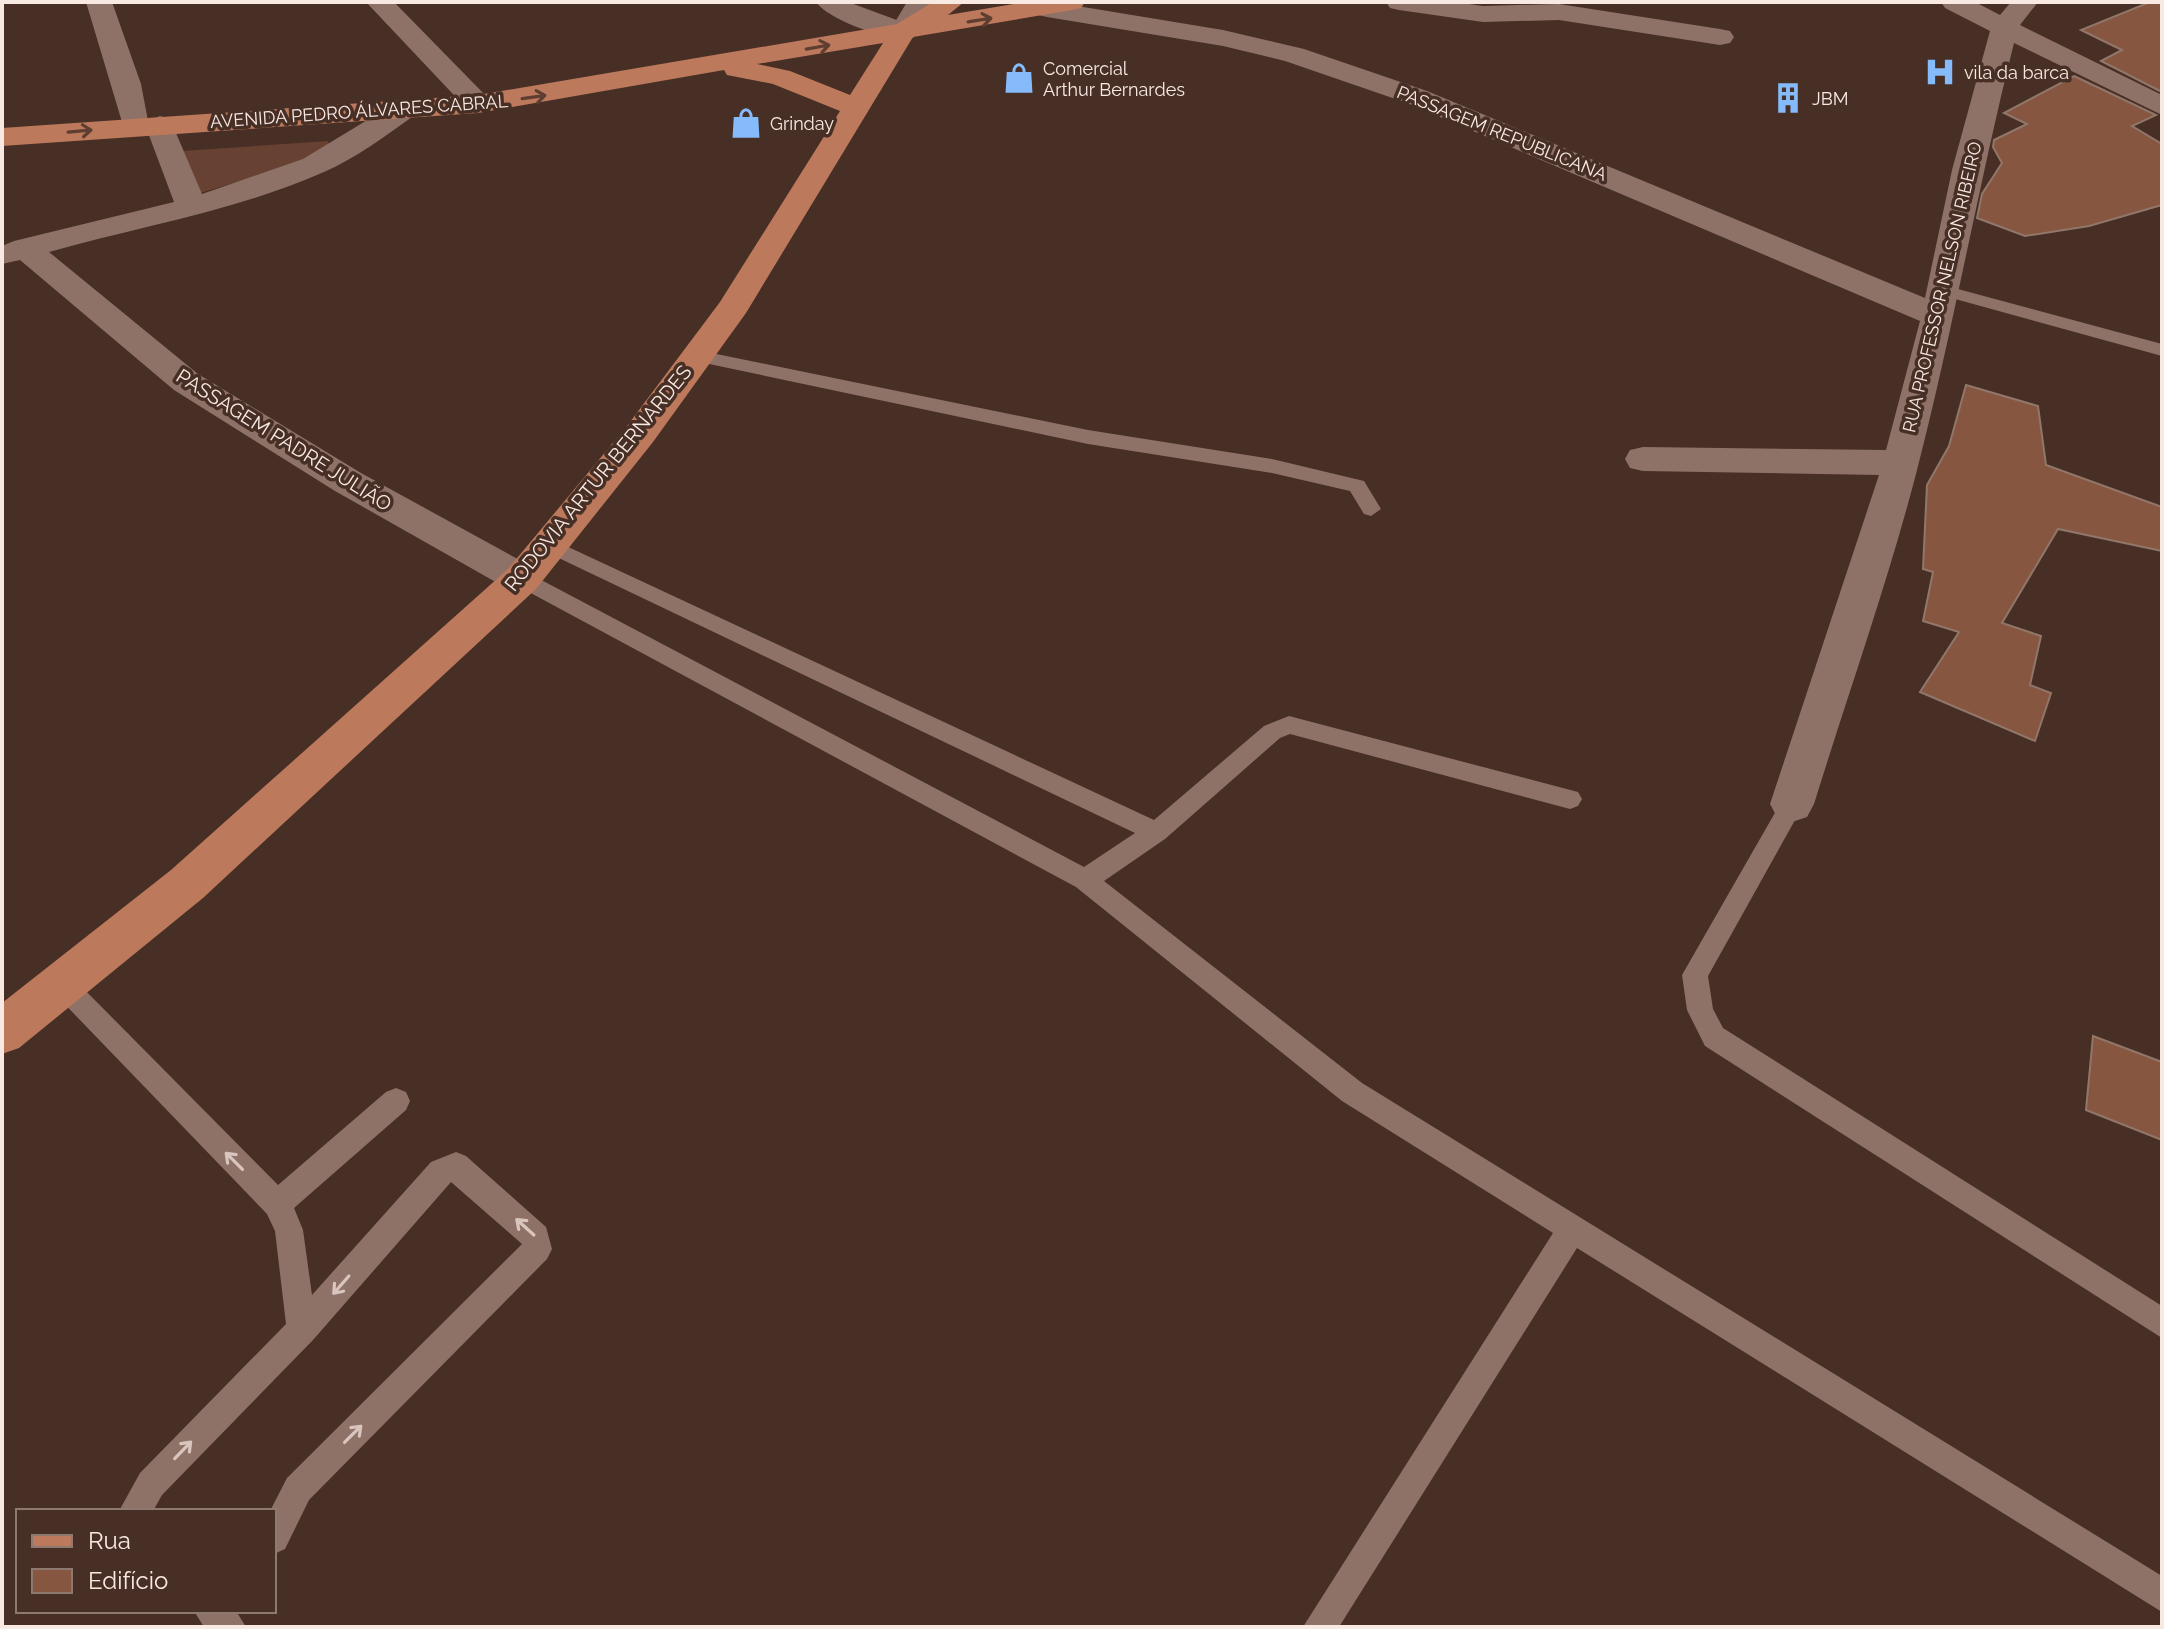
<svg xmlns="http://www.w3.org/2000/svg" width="2164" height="1629" font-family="Raleway,sans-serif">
  <rect width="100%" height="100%" fill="#472f25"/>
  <path fill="#674131" d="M 328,141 L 331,150 L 322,157 L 200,193 L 182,151 Z"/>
  <path fill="#875641" stroke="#91766a" stroke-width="2" d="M 2150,2 L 2162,2 L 2162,92 L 2101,61 L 2122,50 L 2081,30 Z
    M 2074,76 L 2156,115 L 2132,126 L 2162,144 L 2162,205 L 2089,226 L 2025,236 L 1977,218 L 1982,194 L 2002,163 L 1993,147 L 1994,140 L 2027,124 L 2004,113 Z
    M 1966,385 L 2038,406 L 2046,465 L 2162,507 L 2162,551 L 2058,529 L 2002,623 L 2041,636 L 2030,685 L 2051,693 L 2035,741 L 1920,692 L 1959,632 L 1923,621 L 1933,572 L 1923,569 L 1927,485 L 1949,446 Z
    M 2093,1036 L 2162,1062 L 2162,1140 L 2086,1110 Z"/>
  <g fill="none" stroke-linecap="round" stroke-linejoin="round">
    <path fill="#8e7267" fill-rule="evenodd" d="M 1943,285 L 2162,344 L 2162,356 L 1937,294 L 1934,290 Z
      M 697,350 L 1088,430 L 1272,459 L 1364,481 L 1381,509 L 1371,516 L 1364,514 L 1350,491 L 1272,473 L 1088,444 L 690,360 L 690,352 Z
      M 549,538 L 1154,820 L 1264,726 L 1289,716 L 1578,792 L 1582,799 L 1578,806 L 1570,809 L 1290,734 L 1280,738 L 1165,839 L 1104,881 L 1362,1083 L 2162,1576 L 2162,1612 L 1577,1248 L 1339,1627 L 1303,1627 L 1553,1233 L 1342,1101 L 1076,887 L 514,584 L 511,579 L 514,574 L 530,574 L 1084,867 L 1135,833 L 542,550 L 539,545 L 542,540 Z
      M 1792,794 L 1800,797 L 1804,804 L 1708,976 L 1713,1009 L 1723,1028 L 2162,1306 L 2162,1338 L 1705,1046 L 1687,1010 L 1682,975 L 1784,797 Z
      M 62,972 L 71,976 L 278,1185 L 386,1092 L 396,1088 L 406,1092 L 410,1101 L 406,1110 L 294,1208 L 303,1230 L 312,1295 L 431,1162 L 456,1152 L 466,1156 L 546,1227 L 552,1249 L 547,1259 L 309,1500 L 285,1549 L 274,1554 L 274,1511 L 270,1511 L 287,1478 L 522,1244 L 451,1182 L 313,1340 L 162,1495 L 153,1511 L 119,1511 L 140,1473 L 286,1324 L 275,1231 L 267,1214 L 53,992 L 49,984 L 53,976 Z
      M 194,1611 L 236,1611 L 246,1627 L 204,1627 Z"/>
    <path fill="#8e7267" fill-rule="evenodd" d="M 86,2 L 112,2 L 141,84 L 148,121 L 160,116 L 170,119 L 202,194 L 303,159 L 392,105 L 412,105 L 416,111 L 412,117 C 384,137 356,158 324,172 C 236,211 141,226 49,252 L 198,374 L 361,473 L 536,569 L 541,579 L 536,589 L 522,593 L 508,589 L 335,491 L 174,390 L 20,260 L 2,264 L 2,246 L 14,241 L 174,202 L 147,130 L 135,135 L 125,132 Z
      M 366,2 L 394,2 L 488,98 L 492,104 L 488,110 L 468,110 Z
      M 816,2 L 848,2 L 913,26 L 917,32 L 913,38 C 892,43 828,20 816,2 Z
      M 1053,2 L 1223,30 L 1304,49 L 1427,91 L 1925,298 L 1952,170 L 1990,31 L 1945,8 L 1941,2 L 1975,2 L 2000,15 L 2011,2 L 2038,2 L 2020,25 L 2162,95 L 2162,115 L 2014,43 C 1978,186 1953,331 1916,474 C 1887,585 1848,694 1814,804 L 1807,817 L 1792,822 L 1777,817 L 1770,804 L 1879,475 L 1643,471 L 1630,468 L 1625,459 L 1630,450 L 1643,447 L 1886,450 L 1920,321 L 1407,103 L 1285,61 L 1223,46 L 1047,17 L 1038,15 L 1034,9 L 1038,3 Z
      M 1386,2 L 1455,2 L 1483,6 L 1559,4 L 1720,29 L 1730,31 L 1734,37 L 1730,43 L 1720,45 L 1559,20 L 1483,22 L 1399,10 L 1390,8 Z"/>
    <path fill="#8e7267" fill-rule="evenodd" d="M 907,2 L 933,2 L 913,38 L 893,38 L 889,32 Z"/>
    <path fill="#bc795c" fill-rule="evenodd" d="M 933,2 L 964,2 L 948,15 L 1025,2 L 1085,2 L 1081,8 L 1072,10 L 913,37 L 746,313 L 653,442 L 536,589 L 203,898 L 19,1048 L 2,1054 L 2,1003 L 171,870 L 508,569 L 627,426 L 720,302 L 840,111 L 773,84 L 727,75 L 724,70 L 478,113 L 2,146 L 2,128 L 478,95 L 897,24 ZM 883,43 L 850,95 L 790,71 L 757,64 Z"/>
  </g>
  <defs><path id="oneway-shaft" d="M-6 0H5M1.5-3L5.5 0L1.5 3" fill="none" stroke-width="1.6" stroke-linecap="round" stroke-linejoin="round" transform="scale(2)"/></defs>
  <g stroke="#5e3e30">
    <use href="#oneway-shaft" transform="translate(980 20) rotate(-9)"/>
    <use href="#oneway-shaft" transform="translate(818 47) rotate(-10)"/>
    <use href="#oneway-shaft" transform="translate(534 97) rotate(-8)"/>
    <use href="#oneway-shaft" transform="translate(80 131) rotate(-5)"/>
  </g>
  <g stroke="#d9c5be">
    <use href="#oneway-shaft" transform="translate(234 1161) rotate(-135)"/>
    <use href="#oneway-shaft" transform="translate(525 1227) rotate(-138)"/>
    <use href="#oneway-shaft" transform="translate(341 1285) rotate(131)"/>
    <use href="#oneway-shaft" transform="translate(353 1434) rotate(-45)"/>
    <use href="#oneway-shaft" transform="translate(183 1450) rotate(-46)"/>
  </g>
  <defs>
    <symbol id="hospital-bare" viewBox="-9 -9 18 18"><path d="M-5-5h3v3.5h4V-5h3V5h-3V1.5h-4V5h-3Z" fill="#86bbfb" stroke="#472f25" stroke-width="2.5" paint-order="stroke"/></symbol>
    <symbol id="shop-bare" viewBox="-9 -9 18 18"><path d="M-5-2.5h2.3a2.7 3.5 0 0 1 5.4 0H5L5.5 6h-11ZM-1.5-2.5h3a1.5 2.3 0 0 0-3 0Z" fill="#86bbfb" stroke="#472f25" stroke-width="2.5" paint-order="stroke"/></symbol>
    <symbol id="building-bare" viewBox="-9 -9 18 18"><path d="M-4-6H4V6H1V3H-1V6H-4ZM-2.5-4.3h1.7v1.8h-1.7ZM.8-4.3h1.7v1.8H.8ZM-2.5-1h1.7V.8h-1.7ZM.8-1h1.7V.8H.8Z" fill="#86bbfb" stroke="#472f25" stroke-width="2.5" paint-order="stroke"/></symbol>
  </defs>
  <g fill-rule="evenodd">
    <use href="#hospital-bare" x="1918" y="50" width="44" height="44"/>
    <use href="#shop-bare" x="997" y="56" width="44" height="44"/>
    <use href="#building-bare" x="1766" y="76" width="44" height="44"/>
    <use href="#shop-bare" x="724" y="101" width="44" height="44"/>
  </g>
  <g text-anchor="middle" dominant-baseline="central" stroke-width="7" stroke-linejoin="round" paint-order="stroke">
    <g font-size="18" fill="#f9e9e3" stroke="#472f25" text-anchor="start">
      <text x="1043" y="68">Comercial<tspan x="1043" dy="21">Arthur Bernardes</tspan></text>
      <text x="1964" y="72">vila da barca</text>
      <text x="1812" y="98">JBM</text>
      <text x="770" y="123">Grinday</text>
    </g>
    <g font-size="18" fill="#f9e9e3" stroke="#472f25">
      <text transform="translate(359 111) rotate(-4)">AVENIDA PEDRO ÁLVARES CABRAL</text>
      <text transform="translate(1502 133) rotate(22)">PASSAGEM REPUBLICANA</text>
      <text transform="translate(1942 287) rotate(-77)">RUA PROFESSOR NELSON RIBEIRO</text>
    </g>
    <g font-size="20" fill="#f9e9e3" stroke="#472f25">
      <text transform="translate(284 440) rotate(32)">PASSAGEM PADRE JULIÃO</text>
      <text transform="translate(598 478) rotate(-51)">RODOVIA ARTUR BERNARDES</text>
    </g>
  </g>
  <rect width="2164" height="1629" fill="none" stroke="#f9e9e3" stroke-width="8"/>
  <rect x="16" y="1509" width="260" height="104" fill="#472f25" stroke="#8e7971" stroke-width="2"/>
  <rect x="32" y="1535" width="40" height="12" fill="#bc795c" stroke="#8e7971" stroke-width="2"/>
  <text x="88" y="1549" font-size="24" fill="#f9e9e3">Rua</text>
  <rect x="32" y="1569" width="40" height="24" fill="#875641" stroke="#8e7971" stroke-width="2"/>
  <text x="88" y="1589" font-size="24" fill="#f9e9e3">Edifício</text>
</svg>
